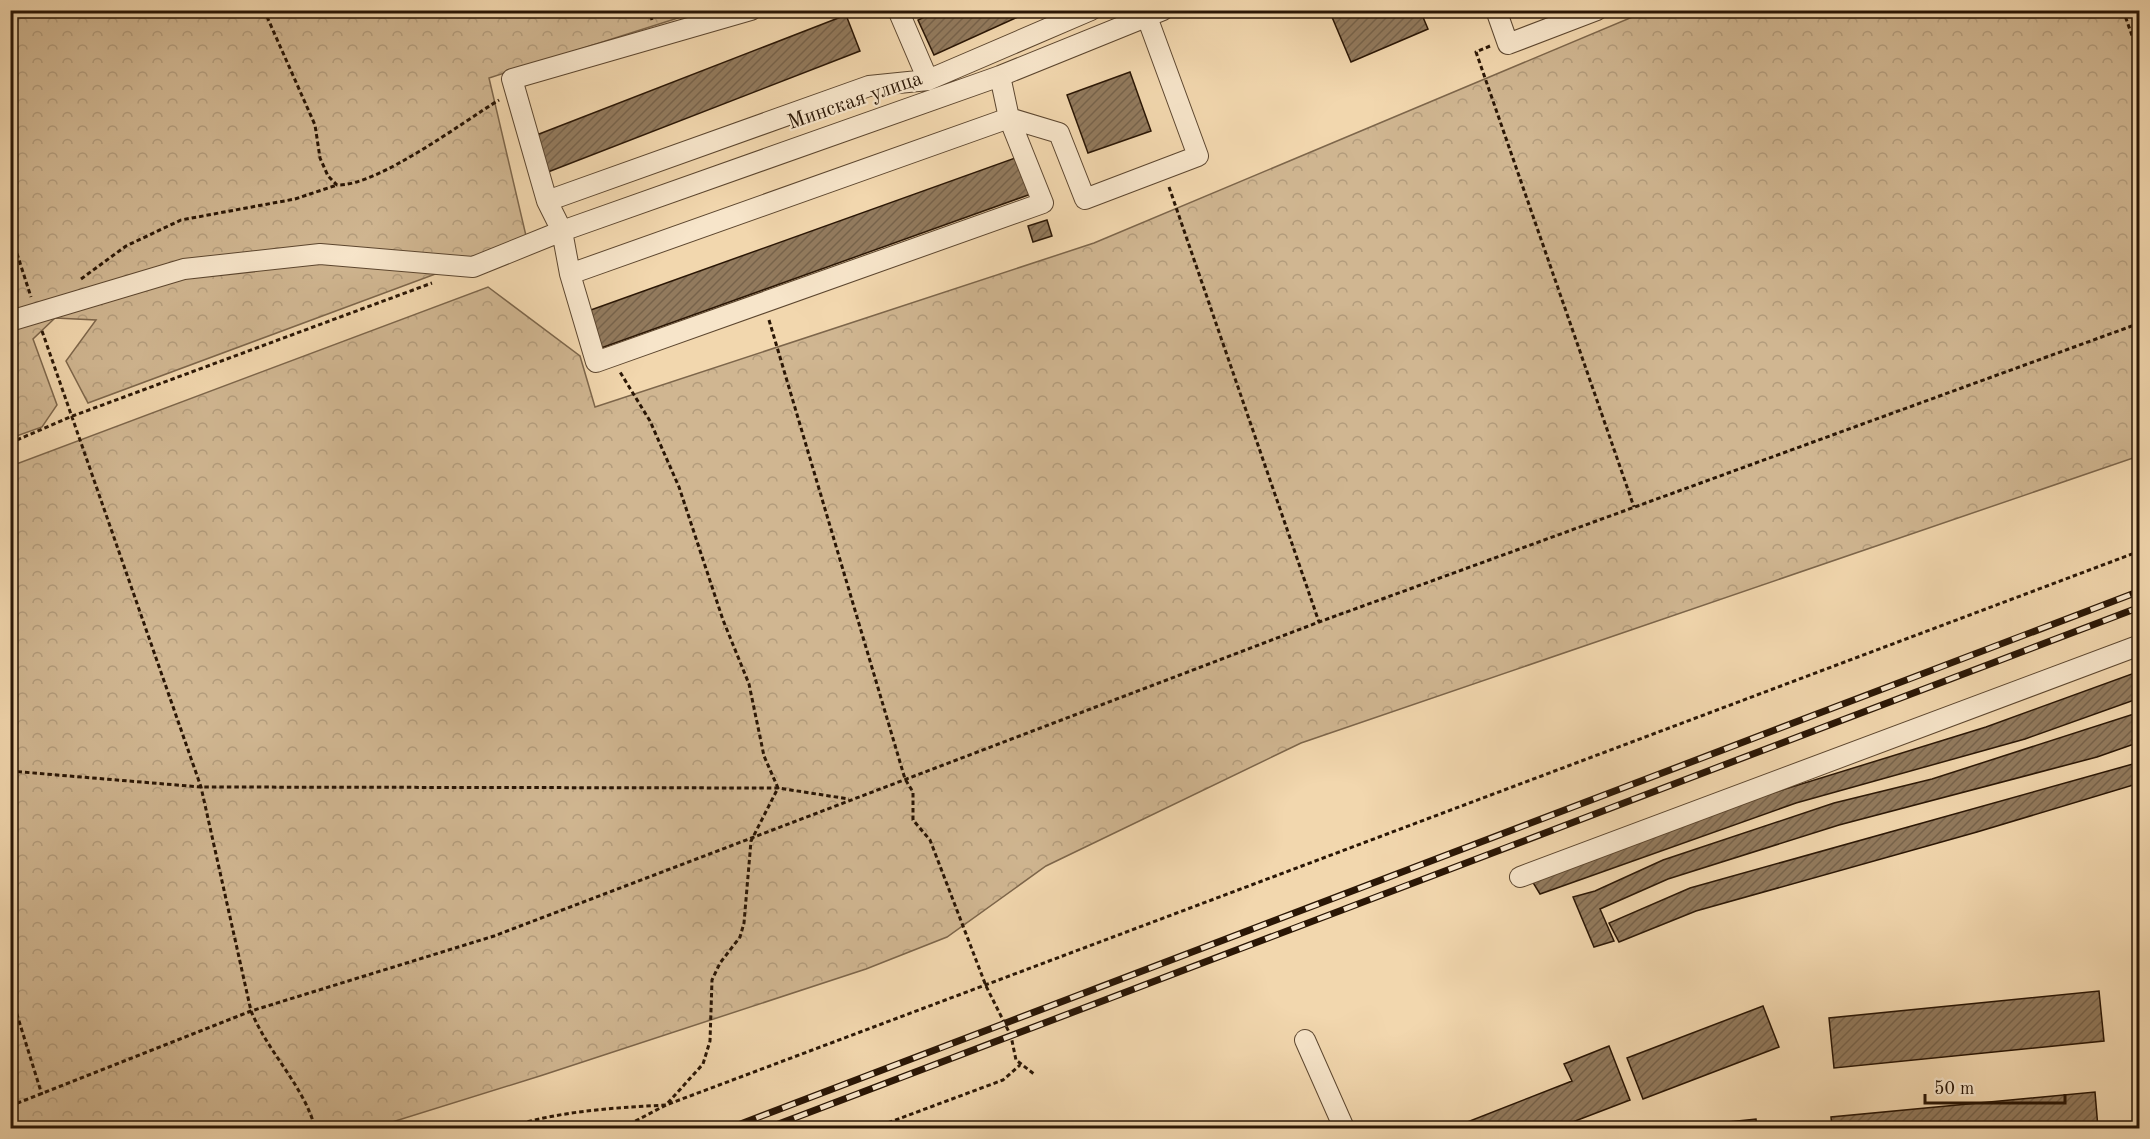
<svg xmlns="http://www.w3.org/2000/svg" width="2150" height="1139" font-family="'Old Standard TT',serif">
  <defs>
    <pattern id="forest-crowns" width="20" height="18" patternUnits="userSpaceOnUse" patternTransform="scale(1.5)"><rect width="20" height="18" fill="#d0b691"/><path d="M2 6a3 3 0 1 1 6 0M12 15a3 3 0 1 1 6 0" fill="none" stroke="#b39c7c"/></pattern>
    <pattern id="building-hatch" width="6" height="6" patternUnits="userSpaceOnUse" patternTransform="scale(1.5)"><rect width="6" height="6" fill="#927a5d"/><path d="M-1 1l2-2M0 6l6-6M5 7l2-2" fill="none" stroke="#77634b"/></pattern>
  </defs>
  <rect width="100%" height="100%" fill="#f2d7ae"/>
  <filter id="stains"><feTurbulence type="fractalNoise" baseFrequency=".00333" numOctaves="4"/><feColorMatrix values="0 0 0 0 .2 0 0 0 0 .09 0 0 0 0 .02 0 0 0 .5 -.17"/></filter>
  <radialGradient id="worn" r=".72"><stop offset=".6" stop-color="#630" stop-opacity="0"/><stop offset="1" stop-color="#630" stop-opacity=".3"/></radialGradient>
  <path fill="url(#forest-crowns)" stroke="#7d664b" stroke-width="1.5" d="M 1649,10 L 2139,11 L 2139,456 L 1301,743 L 1046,866 L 947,937 L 866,969 L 543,1075 L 373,1128 L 11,1128 L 11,466 L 488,287 L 580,356 L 595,407 L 1094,243 Z
    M 11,11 L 700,11 L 489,78 L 527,240 L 88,403 L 66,361 L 96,320 L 55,318 L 33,339 L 57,405 L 42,427 L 11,438 Z"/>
  <path fill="url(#building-hatch)" stroke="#2a1605" stroke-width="1.5" d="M 939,10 L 1033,10 L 934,55 L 918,20 Z
    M 1329,10 L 1420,10 L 1428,29 L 1351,62 Z
    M 846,15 L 860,51 L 548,172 L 534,136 Z
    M 1130,72 L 1151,131 L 1088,153 L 1067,95 Z
    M 1018,157 L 1031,194 L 601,348 L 588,311 Z
    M 1047,220 L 1052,236 L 1033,242 L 1028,226 Z
    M 2140,671 L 2140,698 L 2025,739 L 1796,803 L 1540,894 L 1532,881 L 1766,795 L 1986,727 Z
    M 2140,712 L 2140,742 L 2097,757 L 1839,825 L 1668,879 L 1600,909 L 1614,941 L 1594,947 L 1573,897 L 1595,891 L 1663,860 L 1834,803 L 1932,779 Z
    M 2140,762 L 2140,783 L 1977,832 L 1696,911 L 1619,942 L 1609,923 L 1690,888 Z
    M 2099,991 L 2104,1041 L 1834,1068 L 1829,1018 Z
    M 1763,1006 L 1779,1047 L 1643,1099 L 1627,1058 Z
    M 1609,1046 L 1630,1100 L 1557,1128 L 1452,1128 L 1572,1081 L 1564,1064 Z
    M 2095,1092 L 2098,1128 L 1832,1128 L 1831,1117 Z
    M 1756,1119 L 1757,1128 L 1689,1128 L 1689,1126 Z"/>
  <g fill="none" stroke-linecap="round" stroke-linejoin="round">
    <defs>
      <path id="minor" d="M 751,10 L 512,79 L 547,201 L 562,231 L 570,274 L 596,362 L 1043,203 L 1009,118 L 1000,76
        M 898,10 L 928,80
        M 1496,10 L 1508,44 L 1597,10
        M 547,201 L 869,86 L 928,80 L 1091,10
        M 570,274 L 1009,118 L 1059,133 L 1085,199 L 1198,156 L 1147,17
        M 10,321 L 184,269 L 320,254 L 473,267 L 562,231 L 1000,76 L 1163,10
        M 1520,877 L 2140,645
        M 1305,1040 L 1344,1128"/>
    </defs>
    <use href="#minor" stroke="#5c462f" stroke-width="22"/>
    <path stroke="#2a1605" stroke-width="3" stroke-dasharray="4.5 3" stroke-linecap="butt" d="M 264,10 L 315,125 L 320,158 L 328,176 L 337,185 C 378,186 461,123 499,100
      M 649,10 L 652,20
      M 2123,10 L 2140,58
      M 1490,46 L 1476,52 L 1634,507
      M 1169,187 L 1319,622
      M 10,232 L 31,297
      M 81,279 L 126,246 L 181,220 L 295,199 L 337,185
      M 769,320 L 905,779 L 913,792 L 913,820 L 930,840 L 986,986 L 1011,1036 L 1016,1060 L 1034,1074
      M 42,331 L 201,787 L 251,1011 C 269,1054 304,1086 315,1128
      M 10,443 L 70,417 L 432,283
      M 10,771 L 201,787 L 778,788 L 849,799
      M 10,992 L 42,1095
      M 10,1106 L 251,1011 L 494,936 L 1319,622 L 2140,323
      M 506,1128 C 558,1111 611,1108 666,1105 L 703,1064 L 710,1041 L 712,980 L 720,963 L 740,937 L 744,923 L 751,841 L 778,788 L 764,756 L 749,684 L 723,620 L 679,487 L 650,421 L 620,372
      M 622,1128 L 666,1105 L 2140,551
      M 874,1128 L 1003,1080 L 1020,1065"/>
    <use href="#minor" stroke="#f7e5ca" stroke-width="20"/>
    <defs>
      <path id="rail" d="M 730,1128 L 2140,591
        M 768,1128 L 2140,607"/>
    </defs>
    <use href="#rail" stroke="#2a1605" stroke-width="7"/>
    <use href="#rail" stroke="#f7e5ca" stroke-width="4.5" stroke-dasharray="14" stroke-linecap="butt"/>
  </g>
  <g text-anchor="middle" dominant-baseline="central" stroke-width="4.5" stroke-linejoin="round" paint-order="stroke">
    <g font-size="21" fill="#2a1605" stroke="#f7e5ca">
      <text transform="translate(855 101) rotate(-19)">Минская улица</text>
    </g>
  </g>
  <rect width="2150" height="1139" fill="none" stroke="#f2d7ae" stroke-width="36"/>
  <rect x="12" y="12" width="2126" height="1115" fill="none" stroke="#2a1605" stroke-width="3"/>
  <rect x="18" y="18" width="2114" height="1103" fill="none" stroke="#2a1605" stroke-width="1.5"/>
  <path d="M1925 1094v9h140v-9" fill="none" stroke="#2a1605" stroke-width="3"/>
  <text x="1934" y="1094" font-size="18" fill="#2a1605" stroke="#f7e5ca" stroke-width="4.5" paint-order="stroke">50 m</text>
  <rect width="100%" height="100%" filter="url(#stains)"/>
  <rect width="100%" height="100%" fill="url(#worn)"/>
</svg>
